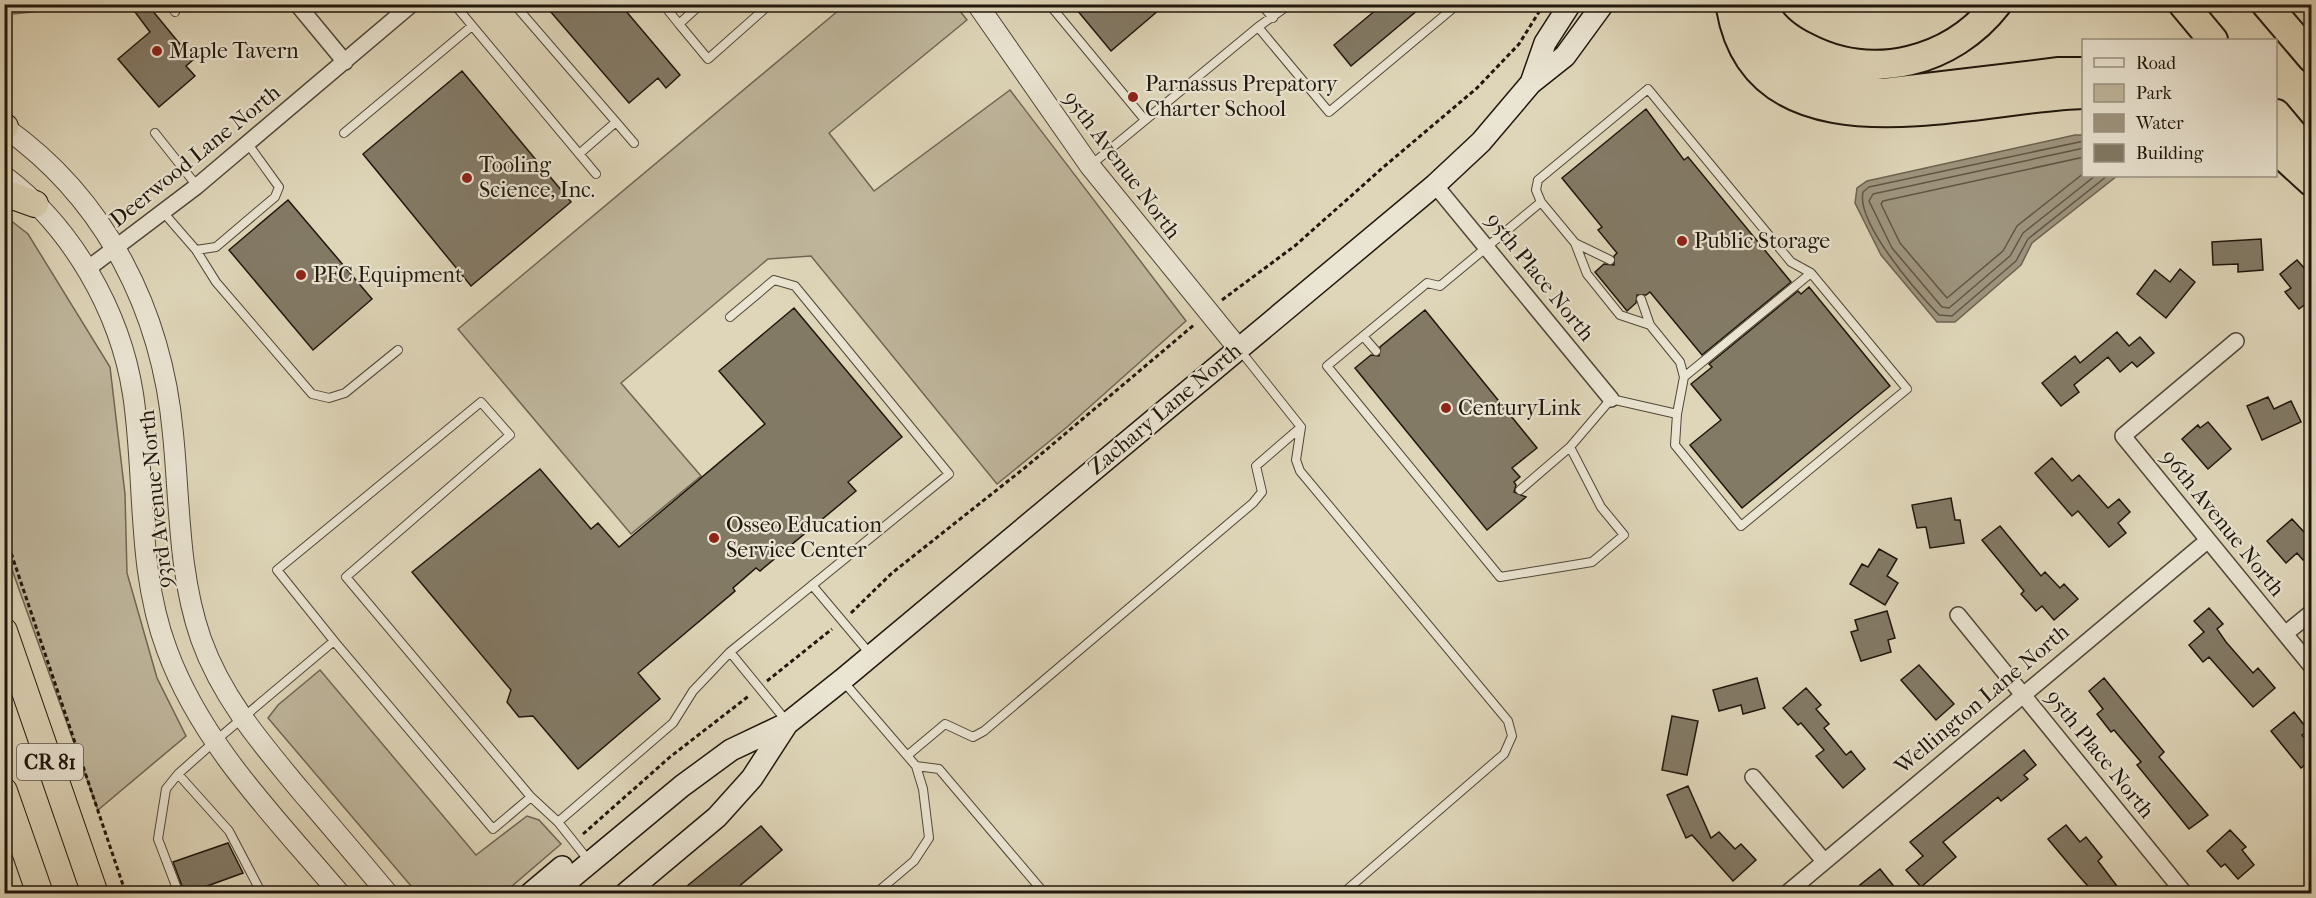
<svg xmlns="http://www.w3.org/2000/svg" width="2316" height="898" font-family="'IM FELL French Canon',serif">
  <rect width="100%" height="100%" fill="#dfd6b9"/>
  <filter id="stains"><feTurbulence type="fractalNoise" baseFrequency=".00333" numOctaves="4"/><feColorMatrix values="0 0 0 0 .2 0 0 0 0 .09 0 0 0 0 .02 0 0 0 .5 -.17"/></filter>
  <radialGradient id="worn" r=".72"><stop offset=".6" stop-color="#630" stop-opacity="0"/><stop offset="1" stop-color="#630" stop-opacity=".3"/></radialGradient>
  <path fill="#bfb69c" stroke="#706654" stroke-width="1.5" d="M 13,5 L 67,5 L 67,8 L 14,14 Z
    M 845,5 L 955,5 L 967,20 L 829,133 L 874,191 L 1010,90 L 1186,321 L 1067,427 L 997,484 L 811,256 L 768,259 L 621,383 L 701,476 L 631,534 L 458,329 Z
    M 5,216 L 28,234 L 110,367 L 125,494 L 127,573 L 157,678 L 186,736 L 98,810 L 5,550 Z
    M 320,670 L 476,855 L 527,816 L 539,820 L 561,844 L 504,893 L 417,893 L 268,718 L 278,705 Z"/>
  <path fill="#9e957f" stroke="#6c6351" stroke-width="1.5" d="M 2075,135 L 2083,135 L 2084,176 L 2117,176 L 2032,243 L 2021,265 L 1955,322 L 1937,322 L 1881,255 L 1855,203 L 1857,188 L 1867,181 Z"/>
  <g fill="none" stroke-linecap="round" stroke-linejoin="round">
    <path stroke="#5f5646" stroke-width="1.5" d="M 2084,141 L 1869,187 L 1863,192 C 1856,223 1917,292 1939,315 L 1952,316 L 2016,261 L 2028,239 L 2107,176
      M 2084,148 L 1873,194 L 1869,201 L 1892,248 L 1942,307 L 1949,308 L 2010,256 L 2023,233 L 2095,176
      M 2084,157 L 1883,201 L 1881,204 L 1900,243 L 1947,298 L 2003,251 L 2017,226 L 2084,173"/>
  </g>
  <path fill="#837a66" stroke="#20170d" stroke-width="1.5" d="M 129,4 L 147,4 L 193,60 L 186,66 L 195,76 L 159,107 L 118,59 L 150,32 Z
    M 544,4 L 620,4 L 680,75 L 666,88 L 658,78 L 629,103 Z
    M 1072,4 L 1166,4 L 1111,51 Z
    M 1383,4 L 1425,4 L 1351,66 L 1334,45 Z
    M 462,71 L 571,202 L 471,286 L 363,154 Z
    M 1646,109 L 1684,160 L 1688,157 L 1791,282 L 1702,355 L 1650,292 L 1646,295 L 1637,295 L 1636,303 L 1627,311 L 1595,272 L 1604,264 L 1614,265 L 1614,256 L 1617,253 L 1598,230 L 1602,227 L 1562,178 Z
    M 288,200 L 372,299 L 313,350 L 229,250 Z
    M 2261,239 L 2263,270 L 2238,272 L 2238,264 L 2213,265 L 2212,242 Z
    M 2297,260 L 2312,277 L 2312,299 L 2299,309 L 2285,292 L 2291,288 L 2280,274 Z
    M 2180,269 L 2195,282 L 2166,318 L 2137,294 L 2155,270 L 2170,282 Z
    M 1809,287 L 1890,386 L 1742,508 L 1690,445 L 1721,420 L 1691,384 L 1712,367 L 1709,364 L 1798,291 L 1801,294 Z
    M 794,308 L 902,437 L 848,482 L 856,491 L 760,571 L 756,568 L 733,588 L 735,591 L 638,673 L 660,699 L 578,769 L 533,716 L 519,717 L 507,702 L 511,690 L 412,572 L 540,469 L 591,529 L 598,523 L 619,547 L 765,424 L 719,371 Z
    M 1425,310 L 1537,448 L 1512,468 L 1520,477 L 1514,482 L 1516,485 L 1514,492 L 1526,497 L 1487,530 L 1355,368 L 1371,355 L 1379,356 L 1380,347 Z
    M 2117,332 L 2129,346 L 2140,337 L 2154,353 L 2137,367 L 2132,362 L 2120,372 L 2108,357 L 2074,385 L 2079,392 L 2061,406 L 2042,383 L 2075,356 L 2080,363 Z
    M 2268,397 L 2274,409 L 2291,401 L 2301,422 L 2262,440 L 2247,406 Z
    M 2208,422 L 2231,449 L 2208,469 L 2182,439 L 2198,425 L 2200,428 Z
    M 2052,458 L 2072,481 L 2079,475 L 2108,508 L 2119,499 L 2130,512 L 2118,523 L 2126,533 L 2109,547 L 2078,511 L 2072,516 L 2035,473 Z
    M 1951,498 L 1955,520 L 1960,520 L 1964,543 L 1930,548 L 1926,527 L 1917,528 L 1912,505 Z
    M 2292,519 L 2304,532 L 2312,526 L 2312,552 L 2303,560 L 2297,553 L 2286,563 L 2267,541 Z
    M 2000,526 L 2041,576 L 2045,572 L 2060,588 L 2064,584 L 2078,599 L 2054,620 L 2042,606 L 2036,611 L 2021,594 L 2024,591 L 1982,540 Z
    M 1879,549 L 1897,559 L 1887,576 L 1898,583 L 1885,605 L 1850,584 L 1862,564 L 1868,567 Z
    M 2209,608 L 2223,624 L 2217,629 L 2226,642 L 2253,673 L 2258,668 L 2275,688 L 2253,707 L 2209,657 L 2203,662 L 2189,645 L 2204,632 L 2194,621 Z
    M 1887,611 L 1895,638 L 1888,640 L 1891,652 L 1861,661 L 1851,632 L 1858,630 L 1855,620 Z
    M 1919,665 L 1954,704 L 1936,720 L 1901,680 Z
    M 1757,678 L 1765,708 L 1743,714 L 1741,705 L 1719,711 L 1713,690 Z
    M 2104,678 L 2164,752 L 2159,757 L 2208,815 L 2189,829 L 2137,765 L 2141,762 L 2114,730 L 2111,732 L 2097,714 L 2103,709 L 2089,691 Z
    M 1806,688 L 1821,705 L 1816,709 L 1829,724 L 1824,728 L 1846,755 L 1851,751 L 1865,769 L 1843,788 L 1816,756 L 1824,750 L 1801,723 L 1798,725 L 1783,708 Z
    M 2294,712 L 2308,730 L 2302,735 L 2312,747 L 2312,760 L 2301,768 L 2271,731 Z
    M 1672,716 L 1698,721 L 1687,775 L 1662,770 Z
    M 2024,750 L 2036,765 L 2024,775 L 2028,779 L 2001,801 L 1998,797 L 1943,842 L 1956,857 L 1921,887 L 1906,870 L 1923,856 L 1910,842 Z
    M 1688,786 L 1711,838 L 1719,832 L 1735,849 L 1741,844 L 1756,860 L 1733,881 L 1692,835 L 1686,838 L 1667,795 Z
    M 2066,825 L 2080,842 L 2086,837 L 2102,857 L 2098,861 L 2123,894 L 2095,894 L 2079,876 L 2048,839 Z
    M 761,826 L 782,850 L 730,894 L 694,894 L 687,886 Z
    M 2230,830 L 2246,847 L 2242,850 L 2254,865 L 2238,879 L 2225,864 L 2221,867 L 2207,851 Z
    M 228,843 L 243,873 L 185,894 L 173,862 Z
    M 1880,869 L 1900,894 L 1866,894 L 1860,885 Z"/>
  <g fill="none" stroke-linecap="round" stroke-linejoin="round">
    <defs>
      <path id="service" d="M 454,4 L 596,174
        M 514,4 L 616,122
        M 663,4 L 679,24
        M 701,4 L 679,24 L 708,59 L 770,4
        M 1049,4 L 1145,120
        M 1261,4 L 1273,18
        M 175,12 L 178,4
        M 1258,27 L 1329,112 L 1458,4
        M 155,133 L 197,186
        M 344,133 L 472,26
        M 579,154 L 616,122 L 634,143
        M 1091,165 L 1258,27 L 1290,4
        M 1541,202 L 1440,286 L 1427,283 L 1327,366 L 1500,577 L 1592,562 L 1624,535 L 1601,507 L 1570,447
        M 163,212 L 196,250 L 216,247 L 275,197 L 279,187 L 248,144
        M 1575,243 L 1610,260
        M 196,250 L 216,282 L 312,394 L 329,398 L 345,393 L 398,350
        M 1641,299 L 1650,325 L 1680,362 L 1684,377 L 1677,414
        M 1650,325 L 1620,315 L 1587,274 L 1575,243 L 1541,202 L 1536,190 L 1538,180 L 1648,89 L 1791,262 L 1811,273
        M 1363,336 L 1376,351
        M 1239,349 L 1301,427 L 1296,460 L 1300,471 L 1508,721 L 1512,736 L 1504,754 L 1342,894
        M 1520,490 L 1570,447 L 1611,399 L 1677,414 L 1675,445 L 1741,526 L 1907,389 L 1811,273 L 1684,377
        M 812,585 L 871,655
        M 334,641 L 493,829 L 531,797
        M 730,652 L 788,723
        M 843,681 L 916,766 L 923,789 L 929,838 L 914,861 L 875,894
        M 908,755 L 945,724 L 973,737 L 984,731 L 1253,503 L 1262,492 L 1256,466 L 1301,427
        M 916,766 L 939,769 L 1045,894
        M 178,774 L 229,831 L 262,894
        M 589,861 L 558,822 L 673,723 L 693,691 L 730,652 L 949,474 L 795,286 L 774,280 L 730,317
        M 179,894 L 158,839 L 166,789 L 178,774 L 214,742 L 334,641 L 277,570 L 481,402 L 510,435 L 346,577 L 531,797 L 558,822"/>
      <path id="minor" d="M 297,4 L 345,62
        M 1435,185 L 1611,399
        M 86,270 L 197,186 L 412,4
        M 2236,341 L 2123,436 L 2312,667
        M 1958,615 L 2185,894
        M 2285,634 L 2312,612
        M 1753,777 L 1824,861
        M 1786,894 L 2207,541"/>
      <path id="tertiary" d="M 977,4 L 1090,166 L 1238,348
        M 4,127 C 106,199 162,311 173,434 C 180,503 178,573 201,639 C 222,698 261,743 300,790 C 329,824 359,859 388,894
        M 4,176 C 72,227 120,311 133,394 C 146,480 136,567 167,650 C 202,745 276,818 340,894"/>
      <path id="secondary" d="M 1531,83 L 1545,43 L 1570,4
        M 530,894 L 562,867
        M 552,894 L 682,786 L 731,750 L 788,723 L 842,680 L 1435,185 L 1481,142 L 1531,83 L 1565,56 L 1603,4
        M 625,894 L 717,817 L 752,778 L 787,724"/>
      <path id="trunk" d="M 4,127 L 5,127
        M 4,193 L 35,204
        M 4,631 L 95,894
        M 4,791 L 40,894"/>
      <path id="motorway" d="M 1761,4 C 1769,24 1788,39 1807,48 C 1873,82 1952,62 1997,4
        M 2183,4 L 2213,40
        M 2266,4 L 2312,58
        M 1731,8 C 1759,169 1976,96 2084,94
        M 1738,15 C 1781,63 1818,89 1884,93 L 2059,72 L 2084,72
        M 2276,114 L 2312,157
        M 2276,149 L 2312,182"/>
    </defs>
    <use href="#service" stroke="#504738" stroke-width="10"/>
    <use href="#minor" stroke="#504738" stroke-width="18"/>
    <use href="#tertiary" stroke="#504738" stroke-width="22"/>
    <use href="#secondary" stroke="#20170d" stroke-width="24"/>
    <use href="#trunk" stroke="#20170d" stroke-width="28"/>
    <use href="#motorway" stroke="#20170d" stroke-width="32"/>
    <path stroke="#20170d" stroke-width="3" stroke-dasharray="4.5 3" stroke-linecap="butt" d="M 1536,4 L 1542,8
      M 1222,300 L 1296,245 L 1380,170 L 1477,88 L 1519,44 L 1544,4
      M 4,532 L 126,894
      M 851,613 L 892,573 L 1027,466 L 1195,324
      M 767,681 L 832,629
      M 583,834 L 670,757 L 750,695
      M 4,889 L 6,894"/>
    <use href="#service" stroke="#eae4d2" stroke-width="8"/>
    <use href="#minor" stroke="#eae4d2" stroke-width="15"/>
    <use href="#tertiary" stroke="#eae4d2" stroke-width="20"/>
    <use href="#secondary" stroke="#eae4d2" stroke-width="21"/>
    <use href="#trunk" stroke="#dfd6b9" stroke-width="26"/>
    <use href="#motorway" stroke="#dfd6b9" stroke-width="28"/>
  </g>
  <g fill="#8f2418" stroke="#eae4d2" stroke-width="2">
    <circle cx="157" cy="51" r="6"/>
    <circle cx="1133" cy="97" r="6"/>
    <circle cx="467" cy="178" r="6"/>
    <circle cx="1682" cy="241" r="6"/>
    <circle cx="301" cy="275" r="6"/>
    <circle cx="1446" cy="408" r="6"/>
    <circle cx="714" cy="538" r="6"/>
  </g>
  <g text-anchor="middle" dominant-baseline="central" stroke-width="4.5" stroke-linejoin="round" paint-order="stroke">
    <rect fill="#eae4d2" stroke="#5d5448" stroke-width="1.5" x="17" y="744" width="66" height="36" rx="4.5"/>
    <g font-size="21" font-weight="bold" fill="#20170d">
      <text x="50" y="762">CR 81</text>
    </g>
    <g font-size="22" fill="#20170d" stroke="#eae4d2" text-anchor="start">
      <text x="169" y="51">Maple Tavern</text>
      <text x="1145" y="84">Parnassus Prepatory<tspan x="1145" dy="25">Charter School</tspan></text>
      <text x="479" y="165">Tooling<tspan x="479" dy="25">Science, Inc.</tspan></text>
      <text x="1694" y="241">Public Storage</text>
      <text x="313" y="275">PFC Equipment</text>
      <text x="1458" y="408">CenturyLink</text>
      <text x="726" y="525">Osseo Education<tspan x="726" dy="25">Service Center</tspan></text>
    </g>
    <g font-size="22" fill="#20170d" stroke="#eae4d2">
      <text transform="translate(195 156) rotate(-39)">Deerwood Lane North</text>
      <text transform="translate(1122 165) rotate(53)">95th Avenue North</text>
      <text transform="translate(1540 277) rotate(51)">95th Place North</text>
      <text transform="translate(1165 409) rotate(-40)">Zachary Lane North</text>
      <text transform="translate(156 499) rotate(-96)">93rd Avenue North</text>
      <text transform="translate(2223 523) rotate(51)">96th Avenue North</text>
      <text transform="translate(1982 699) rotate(-40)">Wellington Lane North</text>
      <text transform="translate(2100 754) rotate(51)">95th Place North</text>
    </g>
  </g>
  <rect width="2316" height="898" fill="none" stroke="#dfd6b9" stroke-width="24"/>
  <rect x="6" y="6" width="2304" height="886" fill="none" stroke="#20170d" stroke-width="3"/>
  <rect x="12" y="12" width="2292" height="874" fill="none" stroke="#20170d" stroke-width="1.5"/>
  <rect x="2082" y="39" width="195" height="138" fill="#eae4d2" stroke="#999283" stroke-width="1.5"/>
  <rect x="2094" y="58" width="30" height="9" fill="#eae4d2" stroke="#999283" stroke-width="1.5"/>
  <text x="2136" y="69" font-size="18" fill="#20170d">Road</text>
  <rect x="2094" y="84" width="30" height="18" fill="#bfb69c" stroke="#999283" stroke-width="1.5"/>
  <text x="2136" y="99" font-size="18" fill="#20170d">Park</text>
  <rect x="2094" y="114" width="30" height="18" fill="#9e957f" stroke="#999283" stroke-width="1.5"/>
  <text x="2136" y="129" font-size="18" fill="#20170d">Water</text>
  <rect x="2094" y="144" width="30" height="18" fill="#837a66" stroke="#999283" stroke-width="1.5"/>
  <text x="2136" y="159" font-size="18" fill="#20170d">Building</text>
  <rect width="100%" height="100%" filter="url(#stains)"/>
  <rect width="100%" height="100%" fill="url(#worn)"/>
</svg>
